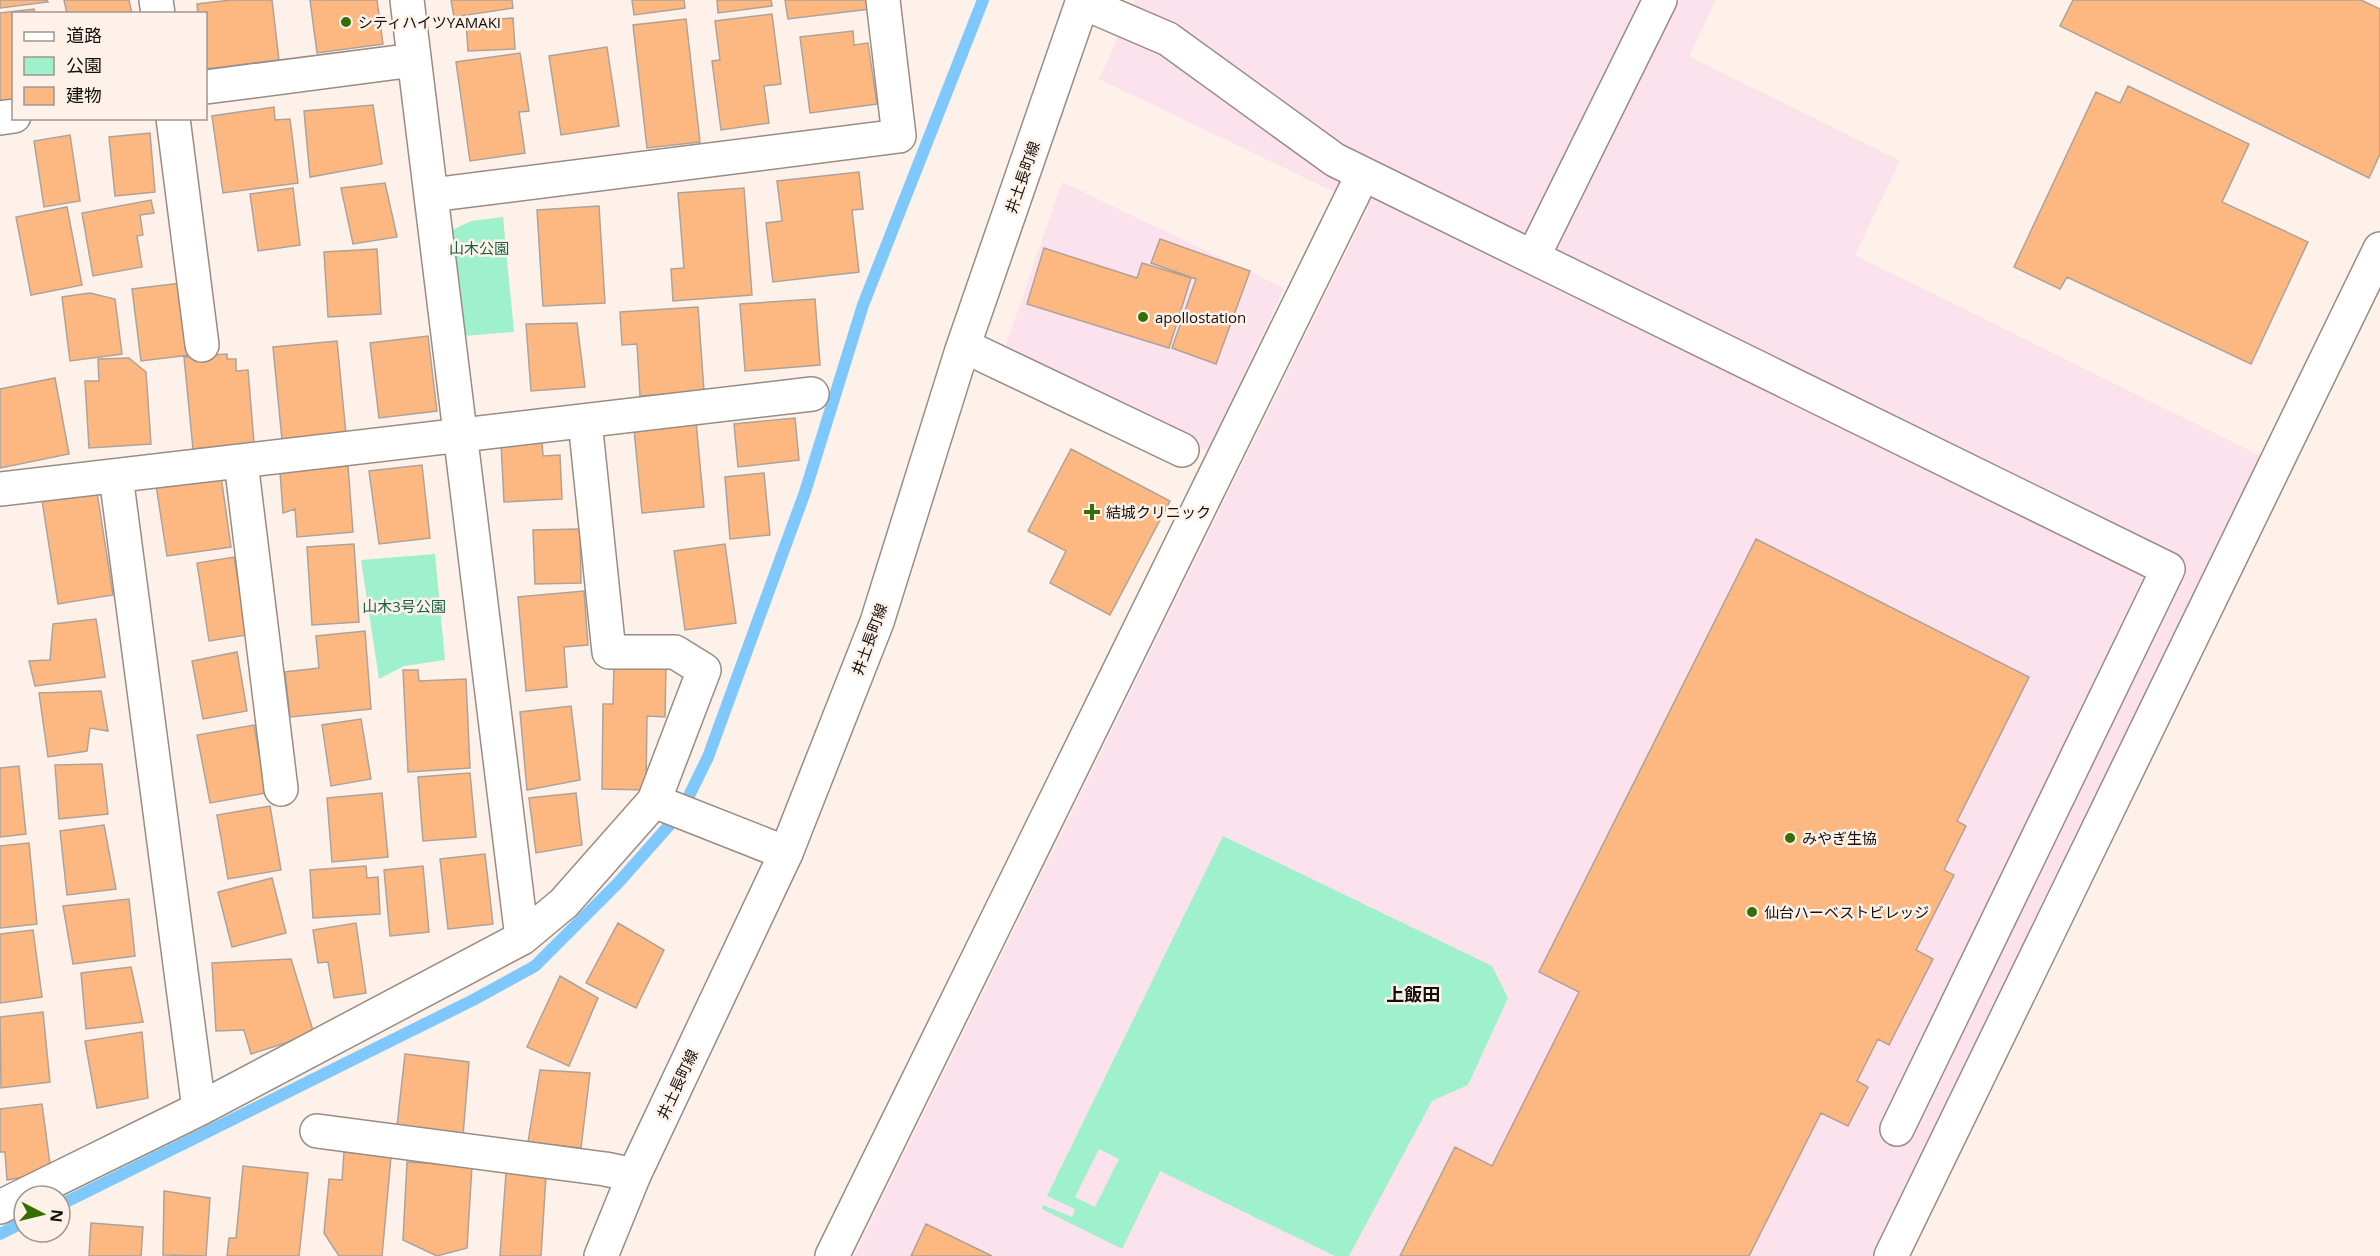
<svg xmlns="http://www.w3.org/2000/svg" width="2380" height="1256" font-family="'Open Sans','Noto Sans JP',sans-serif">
  <rect width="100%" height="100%" fill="#fdf1e9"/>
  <path fill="#fbe2ed" d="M 1135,0 L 1716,0 L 1689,56 L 1900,161 L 1855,255 L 2265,458 L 1875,1256 L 854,1256 L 1368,208 L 1099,79 Z
    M 1062,182 L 1284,288 L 1208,451 L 1006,345 Z"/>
  <path fill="#9ff0cc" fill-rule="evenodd" d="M 503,217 L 514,332 L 463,336 L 450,231 L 471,221 Z
    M 435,554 L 445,660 L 404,666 L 379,679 L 361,560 Z
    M 1223,836 L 1492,966 L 1508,998 L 1468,1085 L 1432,1101 L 1349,1256 L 1335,1256 L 1160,1171 L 1122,1249 L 1042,1209 L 1043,1205 L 1072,1217 L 1075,1209 L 1047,1196 ZM 1099,1149 L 1119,1159 L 1095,1207 L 1075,1197 Z"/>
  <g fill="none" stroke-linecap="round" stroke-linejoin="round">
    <path stroke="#7fc8fe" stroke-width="12" d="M 60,1205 L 475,999 L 535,966 L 618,883 L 681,812 L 708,757 L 805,492 L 863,305 L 983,0
      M 0,1234 L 24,1222"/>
  </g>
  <path fill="#fdb882" stroke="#afa298" stroke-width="1.5" d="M 0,0 L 47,0 L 48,2 L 0,8 Z
    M 64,0 L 129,0 L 132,14 L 67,14 Z
    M 231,0 L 272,0 L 279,60 L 206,69 L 206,14 L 198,14 L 197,4 Z
    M 310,0 L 377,0 L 383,44 L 317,53 Z
    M 451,0 L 512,0 L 513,8 L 454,17 Z
    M 632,0 L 684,0 L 685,8 L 634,15 Z
    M 717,0 L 771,0 L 772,6 L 718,13 Z
    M 785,0 L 869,0 L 870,9 L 788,19 Z
    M 2073,0 L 2361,0 L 2380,9 L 2380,154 L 2369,178 L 2060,26 Z
    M 34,9 L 34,14 L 14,14 L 14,102 L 0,103 L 0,13 Z
    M 772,14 L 781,84 L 764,86 L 769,123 L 721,130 L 712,61 L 720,60 L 715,21 Z
    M 513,18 L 515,49 L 468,51 L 466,21 Z
    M 686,19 L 700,142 L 647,148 L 633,25 Z
    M 853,31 L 854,45 L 868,43 L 877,104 L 810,113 L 800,37 Z
    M 607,47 L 619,126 L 561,135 L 549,56 Z
    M 520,53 L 529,111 L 519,112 L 525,153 L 470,161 L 456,62 Z
    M 2128,86 L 2249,144 L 2222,202 L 2308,242 L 2251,364 L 2067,277 L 2060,289 L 2014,267 L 2096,92 L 2120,103 Z
    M 373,105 L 382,164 L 310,177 L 304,111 Z
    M 274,107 L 275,120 L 290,119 L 298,183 L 223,193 L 212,116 Z
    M 150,133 L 155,192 L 115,196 L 109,137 Z
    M 70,135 L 80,201 L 44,207 L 34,141 Z
    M 859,172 L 863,209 L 852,210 L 859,272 L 773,282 L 766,223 L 782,221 L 777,181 Z
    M 385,183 L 397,237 L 353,244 L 341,188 Z
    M 293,188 L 300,245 L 258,251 L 250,194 Z
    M 744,188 L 752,295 L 673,301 L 671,269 L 684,268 L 678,193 Z
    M 151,200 L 154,213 L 140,215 L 143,235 L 137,236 L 142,267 L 93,276 L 82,213 Z
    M 599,206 L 605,303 L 543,306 L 537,210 Z
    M 67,207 L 82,285 L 31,295 L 16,217 Z
    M 1160,239 L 1250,271 L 1216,364 L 1172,348 L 1196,279 L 1151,263 Z
    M 1044,248 L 1137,278 L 1142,263 L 1191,278 L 1169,348 L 1027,304 Z
    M 377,249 L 381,314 L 328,317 L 324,252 Z
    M 181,283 L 189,355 L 141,361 L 132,289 Z
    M 90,293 L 115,299 L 122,354 L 70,361 L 62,297 Z
    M 815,299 L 820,365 L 745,371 L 740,304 Z
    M 698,307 L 704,391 L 640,396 L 637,344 L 622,345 L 620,312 Z
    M 577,323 L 585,387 L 531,391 L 526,324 Z
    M 428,336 L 437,411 L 379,418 L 370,343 Z
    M 337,341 L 346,434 L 282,440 L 273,347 Z
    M 227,354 L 227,359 L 236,359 L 236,371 L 248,370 L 254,443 L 193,449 L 184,357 Z
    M 129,358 L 146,372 L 151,444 L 89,448 L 85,381 L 99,381 L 98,359 Z
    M 55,378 L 69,454 L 0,468 L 0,389 Z
    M 795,418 L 799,460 L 738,467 L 734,424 Z
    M 696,422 L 704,507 L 642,513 L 634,429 Z
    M 542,441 L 543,456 L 560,455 L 562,499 L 504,502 L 501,444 Z
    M 1071,449 L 1170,501 L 1110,615 L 1050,583 L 1066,551 L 1028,531 Z
    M 422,465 L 430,538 L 379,544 L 369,471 Z
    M 348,466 L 353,532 L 297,537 L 295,509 L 283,513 L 280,472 Z
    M 764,473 L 770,535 L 730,539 L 725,477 Z
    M 221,476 L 231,547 L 167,556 L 156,485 Z
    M 97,492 L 113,595 L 58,604 L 42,500 Z
    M 580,529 L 581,583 L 535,584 L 533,530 Z
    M 1756,539 L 2029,677 L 1957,821 L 1966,826 L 1944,870 L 1954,875 L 1916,950 L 1933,959 L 1889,1045 L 1878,1039 L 1857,1081 L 1868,1087 L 1848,1126 L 1821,1113 L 1749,1256 L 1400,1256 L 1455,1147 L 1492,1166 L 1579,992 L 1539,972 Z
    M 354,544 L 359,622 L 312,625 L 307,547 Z
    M 725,544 L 736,623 L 685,630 L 674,551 Z
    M 234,557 L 247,635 L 209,641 L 197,563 Z
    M 584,591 L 588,645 L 564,647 L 567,687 L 526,691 L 518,597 Z
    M 96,619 L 105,677 L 35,686 L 29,661 L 50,660 L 53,624 Z
    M 365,631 L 371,709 L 290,717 L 285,672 L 319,668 L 316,636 Z
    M 237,652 L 247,711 L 203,719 L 192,661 Z
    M 614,665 L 666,665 L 665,717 L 647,716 L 646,790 L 602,789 L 603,704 L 613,704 Z
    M 403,670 L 418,670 L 419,681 L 466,679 L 470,768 L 408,772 Z
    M 101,691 L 108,731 L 90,728 L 87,751 L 48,757 L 39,693 Z
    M 571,706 L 580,780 L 527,790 L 520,712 Z
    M 361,719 L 371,779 L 331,786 L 322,725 Z
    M 254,725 L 266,793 L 210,803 L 197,735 Z
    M 102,764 L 108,814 L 59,819 L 55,765 Z
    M 19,766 L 26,834 L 0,837 L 0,768 Z
    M 470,773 L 476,837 L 423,841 L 418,777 Z
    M 382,793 L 388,857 L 332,862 L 327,798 Z
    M 576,793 L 582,845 L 536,853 L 529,798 Z
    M 270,806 L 281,870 L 228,879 L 217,815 Z
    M 104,825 L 116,889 L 67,895 L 60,831 Z
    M 29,843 L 37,924 L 0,928 L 0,846 Z
    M 485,854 L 493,924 L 448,929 L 440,859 Z
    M 366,866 L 367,878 L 378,877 L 380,914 L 313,918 L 310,870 Z
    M 423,866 L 429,932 L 390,936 L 384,870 Z
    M 272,878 L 286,933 L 232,947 L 218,892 Z
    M 129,899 L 135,956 L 73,964 L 63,906 Z
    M 356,923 L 366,993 L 334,998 L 328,962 L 318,963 L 313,930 Z
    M 618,923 L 664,950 L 636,1008 L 586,983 Z
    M 33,930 L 42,997 L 0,1003 L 0,934 Z
    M 291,959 L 314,1034 L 251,1054 L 244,1030 L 216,1031 L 212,963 Z
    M 131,967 L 143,1022 L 86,1029 L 81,973 Z
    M 560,976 L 598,998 L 569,1066 L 527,1047 Z
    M 43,1012 L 50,1082 L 1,1088 L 0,1017 Z
    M 142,1032 L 148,1098 L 97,1108 L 85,1041 Z
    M 405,1054 L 469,1062 L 463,1136 L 397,1126 Z
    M 540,1070 L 590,1073 L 581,1148 L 528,1142 Z
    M 42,1104 L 51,1172 L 7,1180 L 5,1152 L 0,1152 L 0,1109 Z
    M 344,1152 L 391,1157 L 382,1256 L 339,1256 L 324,1233 L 329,1179 L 342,1180 Z
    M 407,1162 L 472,1166 L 467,1248 L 437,1256 L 403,1240 Z
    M 243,1166 L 308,1173 L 299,1256 L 227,1256 L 229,1238 L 236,1238 Z
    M 506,1173 L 546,1175 L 541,1256 L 500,1256 Z
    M 164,1191 L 210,1198 L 206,1256 L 163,1255 Z
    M 91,1223 L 143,1227 L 141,1256 L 89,1256 Z
    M 926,1224 L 992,1256 L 911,1256 Z"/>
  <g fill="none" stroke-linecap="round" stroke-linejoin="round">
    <defs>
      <path id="minor" d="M 156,0 L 158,14
        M 407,0 L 522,938
        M 1082,2 L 1168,39 L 1335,160 L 2168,569 L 1897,1129
        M 206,87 L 414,60
        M 0,118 L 14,116
        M 173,118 L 202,345
        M 431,195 L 899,136 L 883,0
        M 1533,257 L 1660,0
        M 964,346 L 1182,450
        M 241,462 L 281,789
        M 116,476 L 199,1109
        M 0,489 L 812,394
        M 654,801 L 786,853
        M 317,1131 L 605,1169 L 634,1175
        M 0,1207 L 199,1109 L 522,938 L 564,903 L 654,801 L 704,670 L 675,652 L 609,652 L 585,421
        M 832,1256 L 1363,174
        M 1891,1256 L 2380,249"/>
      <path id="major" d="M 601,1256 L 634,1175 L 786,853 L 877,622 L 961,353 L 1083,0"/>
    </defs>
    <use href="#minor" stroke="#998c83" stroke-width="36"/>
    <use href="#major" stroke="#998c83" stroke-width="36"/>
    <use href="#minor" stroke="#fff" stroke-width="33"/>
    <use href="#major" stroke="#fff" stroke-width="33"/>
  </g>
  <g fill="#346f00" stroke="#fdf1e9" stroke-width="2">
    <circle cx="346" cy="22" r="6"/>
    <circle cx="1143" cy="317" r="6"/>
    <path d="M1089 503h6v6h6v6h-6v6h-6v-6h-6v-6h6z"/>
    <circle cx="1790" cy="838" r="6"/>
    <circle cx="1752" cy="912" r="6"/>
  </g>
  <g text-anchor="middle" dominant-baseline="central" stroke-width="5" stroke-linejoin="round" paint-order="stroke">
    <g font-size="15" fill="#130f0b" stroke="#fdf1e9" text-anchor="start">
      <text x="358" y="22">シティハイツYAMAKI</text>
      <text x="1155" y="317">apollostation</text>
      <text x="1106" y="512">結城クリニック</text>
      <text x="1802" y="838">みやぎ生協</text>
      <text x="1764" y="912">仙台ハーベストビレッジ</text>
    </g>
    <g font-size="15" fill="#130f0b" stroke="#fdf1e9">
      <text transform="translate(1022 177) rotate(-71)">井土長町線</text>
      <text transform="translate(869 639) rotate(-70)">井土長町線</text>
      <text transform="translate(677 1084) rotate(-65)">井土長町線</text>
    </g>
    <g font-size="15" fill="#165e44" stroke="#fdf1e9">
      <text x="479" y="248">山木公園</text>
      <text x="404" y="606">山木3号公園</text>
    </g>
    <g font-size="18" font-weight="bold" fill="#130f0b" stroke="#fdf1e9">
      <text x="1413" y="994">上飯田</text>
    </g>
  </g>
  <rect x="12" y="12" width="195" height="108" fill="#fdf1e9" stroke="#9f9790" stroke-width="1.5"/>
  <rect x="24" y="32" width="30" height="9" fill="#ffffff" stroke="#9f9790" stroke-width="1.5"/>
  <text x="66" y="42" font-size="18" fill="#130f0b">道路</text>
  <rect x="24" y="57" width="30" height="18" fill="#9ff0cc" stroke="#9f9790" stroke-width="1.5"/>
  <text x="66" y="72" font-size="18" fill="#130f0b">公園</text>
  <rect x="24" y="87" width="30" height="18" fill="#fdb882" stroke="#9f9790" stroke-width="1.5"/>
  <text x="66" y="102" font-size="18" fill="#130f0b">建物</text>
  <g transform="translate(42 1214) rotate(97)"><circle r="28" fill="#fdf1e9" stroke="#9f9790" stroke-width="1.5"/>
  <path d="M0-4.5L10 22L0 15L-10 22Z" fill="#346f00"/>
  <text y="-9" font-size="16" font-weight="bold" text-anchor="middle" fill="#130f0b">N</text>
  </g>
</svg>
